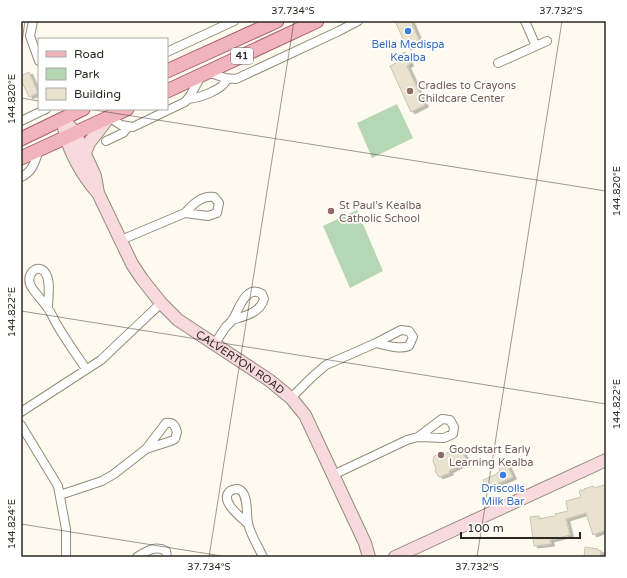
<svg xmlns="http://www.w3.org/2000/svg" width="627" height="578" font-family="'Varela Round',sans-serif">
  <defs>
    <filter id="shadow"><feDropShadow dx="3.5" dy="2" stdDeviation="0" flood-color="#0004"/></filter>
  </defs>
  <rect width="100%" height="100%" fill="#fefaef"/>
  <path fill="#b6d7b3" d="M 397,104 L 413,138 L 372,158 L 357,123 Z
    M 357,210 L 383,271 L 350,288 L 323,226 Z"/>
  <path fill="#e9e2cf" stroke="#c9c3b0" filter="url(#shadow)" d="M 395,21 L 411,21 L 420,42 L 407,48 Z
    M 405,52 L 410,64 L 407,66 L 425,105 L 411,112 L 390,66 L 396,63 L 394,57 Z
    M 29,72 L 38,93 L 29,97 L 21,80 L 21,76 Z
    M 461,448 L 467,462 L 449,471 L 450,473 L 439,477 L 435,471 L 436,468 L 433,461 L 434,456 L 439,454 L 442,456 L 450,451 L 451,453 Z
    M 505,460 L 513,477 L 486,489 L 483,480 L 497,474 L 497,473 L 500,471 L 497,464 Z
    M 604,485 L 606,487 L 606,530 L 593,535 L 586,513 L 566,519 L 570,535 L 550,540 L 551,544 L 534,546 L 530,517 L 539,516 L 539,519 L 548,517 L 556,516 L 555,514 L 568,511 L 566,501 L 581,497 L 579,491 L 584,490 L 584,489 L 593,486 L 594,488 Z
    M 585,547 L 598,549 L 598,550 L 601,551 L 600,557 L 584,557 Z"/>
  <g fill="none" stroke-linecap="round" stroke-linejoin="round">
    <defs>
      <path id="street" d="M 33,21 L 30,36 L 39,61
        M 525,21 L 536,46
        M 167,52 L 234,21
        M 498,63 L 547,41
        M 208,72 L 225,78 L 236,79 L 339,31 L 358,21
        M 188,99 C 199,98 223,90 227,79
        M 109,117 L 121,125 L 133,127 L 185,102 L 190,96 L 201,76
        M 21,121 L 46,109
        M 106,141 L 123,133 L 128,127
        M 21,177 C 33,172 35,161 39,150
        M 121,240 L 185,213 L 208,216 L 217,213 L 219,203 L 214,197 C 202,195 193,204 185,213
        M 48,308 C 48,298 51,283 46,274 C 39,261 23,275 32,288 C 36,294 42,300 47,307 C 51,312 53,318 56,323 C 65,339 76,354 86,369
        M 214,344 C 218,339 221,334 225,328 C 227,325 231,323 233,319 C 239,309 246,284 262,294 L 264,299 C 260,313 245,316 232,320
        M 291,398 L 312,377 L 326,365 L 376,343 L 401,330 L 409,331 L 413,337 L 409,346 C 399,350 386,345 376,343
        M 21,412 L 101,360 L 161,303
        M 21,425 L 58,486 L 66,529 L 66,557
        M 333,475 L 407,440 L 418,437 L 442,419 L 450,420 L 454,427 L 453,434 L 444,438 L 418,437
        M 60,495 L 102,481 L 114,474 L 146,449 L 166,423 C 173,422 175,425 177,432 L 175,439 L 171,441 L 146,449
        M 248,524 C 242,518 220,502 229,492 C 231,490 235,489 238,489 C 249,492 246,514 248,523 C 250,534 258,546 263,557
        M 137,557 C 146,551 156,545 166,551 L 167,557"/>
      <g id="secondary">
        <path id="s1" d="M 63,119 L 76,133 L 78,139 L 95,176 L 98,193 L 132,264 L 142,279 L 161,303 L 178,320 L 269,380 L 291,398 L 305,415 L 365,543 L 369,557"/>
        <path d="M 64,128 C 67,149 83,176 97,192"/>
        <path d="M 85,153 L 89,143 L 109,117"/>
        <path d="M 395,557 L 606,460"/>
      </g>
      <path id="primary" d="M 167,71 L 277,21
        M 167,91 L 317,21
        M 21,139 L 83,109
        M 21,158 L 127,109"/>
    </defs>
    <use href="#street" stroke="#928c7b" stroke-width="10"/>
    <use href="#secondary" stroke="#928c7b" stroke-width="14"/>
    <use href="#primary" stroke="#a6636a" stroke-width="15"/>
    <use href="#street" stroke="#fff" stroke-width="8"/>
    <use href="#secondary" stroke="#f8dade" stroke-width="12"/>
    <use href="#primary" stroke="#f1b4bd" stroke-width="13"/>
  </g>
  <path fill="none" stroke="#2c2922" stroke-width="1" stroke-opacity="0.45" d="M 21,49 L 25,21M 21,98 L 39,101M 88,109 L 606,191M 21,311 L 606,404M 21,524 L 228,557M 209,557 L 294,21M 477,557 L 562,21"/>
  <g fill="#3f7fe0" stroke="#fff" stroke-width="1.5">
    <circle cx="408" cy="31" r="4"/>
    <circle cx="503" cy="475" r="4"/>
  </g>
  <g fill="#8d6e63" stroke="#fff" stroke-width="1.5">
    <circle cx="410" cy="91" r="4"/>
    <circle cx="331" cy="211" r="4"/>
    <circle cx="441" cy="455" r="4"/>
  </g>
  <g text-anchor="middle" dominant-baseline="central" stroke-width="3.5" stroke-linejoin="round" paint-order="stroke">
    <rect fill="#fff" stroke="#6b6964" stroke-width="1" x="231" y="48" width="22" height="16" rx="3"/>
    <g font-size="10" font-weight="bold" fill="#2c2922">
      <text x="242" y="56">41</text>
    </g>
    <g font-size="11" fill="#366cbe" stroke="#fff">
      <text x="408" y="44">Bella Medispa<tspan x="408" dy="13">Kealba</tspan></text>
      <text x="503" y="488">Driscolls<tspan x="503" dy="13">Milk Bar</tspan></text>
    </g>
    <g font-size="11" fill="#785e54" stroke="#fff" text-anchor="start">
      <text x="418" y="85">Cradles to Crayons<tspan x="418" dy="13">Childcare Center</tspan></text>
      <text x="339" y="205">St Paul’s Kealba<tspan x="339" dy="13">Catholic School</tspan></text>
      <text x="449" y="449">Goodstart Early<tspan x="449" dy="13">Learning Kealba</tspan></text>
    </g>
    <g font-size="11" fill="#2c2922" stroke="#fff">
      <text stroke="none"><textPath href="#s1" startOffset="310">CALVERTON ROAD</textPath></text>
    </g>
  </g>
  <rect width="627" height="578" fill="none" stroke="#ffffff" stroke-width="44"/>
  <rect x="38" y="38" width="130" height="72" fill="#ffffff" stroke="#aba9a7"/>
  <rect x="46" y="51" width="20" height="6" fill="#f1b4bd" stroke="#aba9a7"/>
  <text x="74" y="58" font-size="12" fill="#2c2922">Road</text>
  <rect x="46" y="68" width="20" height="12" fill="#b6d7b3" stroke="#aba9a7"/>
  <text x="74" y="78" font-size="12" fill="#2c2922">Park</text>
  <rect x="46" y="88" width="20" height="12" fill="#e9e2cf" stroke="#aba9a7"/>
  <text x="74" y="98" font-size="12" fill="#2c2922">Building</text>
  <path d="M461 532v6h119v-6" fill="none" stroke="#2c2922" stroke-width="2"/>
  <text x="467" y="532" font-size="12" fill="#2c2922" stroke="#ffffff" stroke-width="3" paint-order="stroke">100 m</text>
  <rect x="22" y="22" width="583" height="534" fill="none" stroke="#2c2922" stroke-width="1.5"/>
  <g font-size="10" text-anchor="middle" fill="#2c2922">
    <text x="293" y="14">37.734°S</text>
    <text x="561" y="14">37.732°S</text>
    <text transform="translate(11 99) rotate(-90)" y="4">144.820°E</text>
    <text transform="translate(616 191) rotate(-90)" y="4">144.820°E</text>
    <text transform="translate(11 312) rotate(-90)" y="4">144.822°E</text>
    <text transform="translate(616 404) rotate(-90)" y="4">144.822°E</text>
    <text transform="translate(11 524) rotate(-90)" y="4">144.824°E</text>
    <text x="209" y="570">37.734°S</text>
    <text x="477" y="570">37.732°S</text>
  </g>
</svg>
